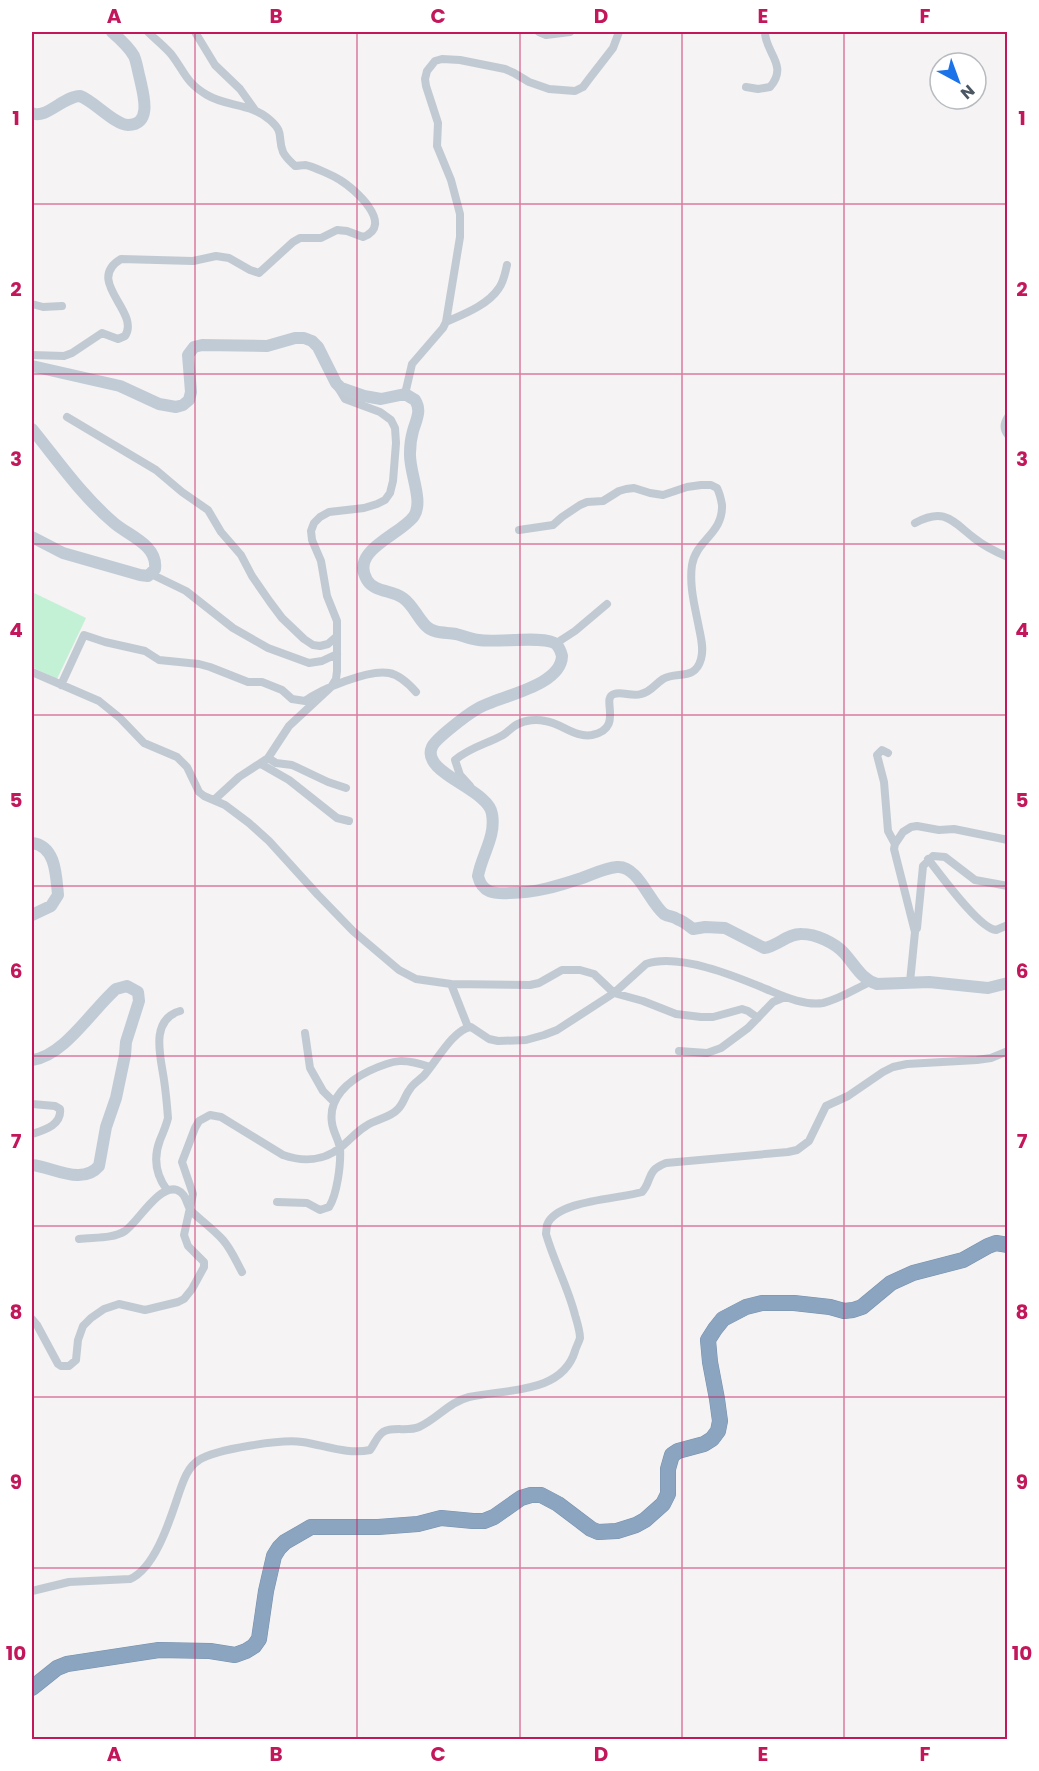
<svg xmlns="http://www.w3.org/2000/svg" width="1039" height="1771" font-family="Poppins,sans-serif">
  <rect width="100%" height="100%" fill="#f5f3f3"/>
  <path fill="#c3f1d5" d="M 32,592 L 86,618 L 57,679 L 32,667 Z"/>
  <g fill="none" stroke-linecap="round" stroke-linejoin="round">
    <defs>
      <path id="highway" d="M 32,1688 L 57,1668 L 67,1664 L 159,1650 L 210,1651 L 235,1655 L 246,1651 L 254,1646 L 259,1639 L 266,1591 L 274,1556 L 279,1548 L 285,1542 L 311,1527 L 378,1527 L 418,1524 L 441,1518 L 473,1521 L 484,1521 L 494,1517 L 521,1498 L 531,1495 L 541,1495 L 558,1504 L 591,1529 L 598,1532 L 617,1531 L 636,1525 L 645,1520 L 663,1504 L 668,1494 L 668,1469 L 672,1455 L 678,1451 L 704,1444 L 712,1439 L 718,1431 L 720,1421 L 717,1399 L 710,1362 L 708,1340 L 715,1329 L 723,1319 L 746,1307 L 762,1303 L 794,1303 L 830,1307 L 844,1311 L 853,1310 L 862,1307 L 891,1283 L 913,1273 L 963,1260 L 988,1246 L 996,1243 L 1008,1245"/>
    </defs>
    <use href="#highway" stroke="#7690ad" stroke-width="16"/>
    <path stroke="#c1cad2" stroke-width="8" d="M 195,32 L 215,65 L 240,89 L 255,110
      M 539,32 L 546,35 L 570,32
      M 746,87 L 758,89 L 770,87 C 789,65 765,53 765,32
      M 32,304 L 43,307 L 62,306
      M 446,322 C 464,314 488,305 499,288 C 504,281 505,273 507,265
      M 32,355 L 64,356 L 72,353 L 102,333 L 118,339 L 125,336 C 141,312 84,281 121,259 L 193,261 L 216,256 L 229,258 L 250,270 L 259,273 L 293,242 L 300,238 L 321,238 L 337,230 L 347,231 L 363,237 C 395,225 355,189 340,180 C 334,176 312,166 305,165 C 303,165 297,166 295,166 C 291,162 286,158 283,152 C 277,137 285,133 270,120 C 251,103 227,107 207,95 C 185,82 185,72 171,54 C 164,46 155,39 148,32
      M 405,394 L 412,364 L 443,328 L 446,322 L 460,237 L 460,214 L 451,180 L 437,146 L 438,123 L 426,86 L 425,79 L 427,71 L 435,61 L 442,59 L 460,60 L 505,69 L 514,73 L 529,82 L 549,89 L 575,91 L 583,87 L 589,79 L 613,48 L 619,32
      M 67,417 L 156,470 L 182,492 L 208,510 L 221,532 L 241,555 L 252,576 L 270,602 L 282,618 L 304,639 L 313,645 L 320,646 L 328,644 L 336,637
      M 1008,417 C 1004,423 1003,429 1008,435
      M 915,523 C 945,507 952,521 974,538 C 984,546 996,552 1008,557
      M 151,574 L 186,591 L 233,628 L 268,648 L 309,663 L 322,661 L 337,654
      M 555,644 L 575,631 L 607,604
      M 32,672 L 99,701 L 120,718 L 144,743 L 177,757 L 187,767 L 199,792 L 204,796 L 225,805 L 249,823 L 269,841 L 318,895 L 353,931 L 399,970 L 416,979 L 451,984 L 468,1027
      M 61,685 L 84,635 L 105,642 L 145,651 L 159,660 L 199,664 L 210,667 L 248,682 L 262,682 L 282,690 L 292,699 L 305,701 C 321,689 369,669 389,673 C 400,675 409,684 416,692
      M 888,753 L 882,750 L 877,755 L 884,782 L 888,831 L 895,844
      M 268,758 L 276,763 L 292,765 L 328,782 L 346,788
      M 261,764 L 289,780 L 337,818 L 349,821
      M 470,786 L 460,775 L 455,760 C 470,747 487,744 503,735 C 508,732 513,726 518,724 C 525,720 537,719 545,721 C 561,723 575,738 592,735 C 625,728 600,698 614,694 C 622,691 632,697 641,694 C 651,692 655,684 663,679 C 677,671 695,681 701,659 C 704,649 701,638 699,628 C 695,607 689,586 692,565 C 696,540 723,534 722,505 C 721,499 720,494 717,488 L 711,485 L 701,485 L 687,487 L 663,495 L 650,493 L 634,488 L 626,489 L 619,491 L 603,501 L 587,502 L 580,505 L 562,517 L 553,525 L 519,530
      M 214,800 L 239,777 L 268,758 L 289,726 L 331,687 L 336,679 L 337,671 L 337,621 L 327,596 L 321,561 L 312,540 L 311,531 L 314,523 L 320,517 L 329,512 L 364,508 L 377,504 L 385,500 L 390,493 L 393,481 L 396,443 L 395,428 L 391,420 L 380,412 L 345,399 L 337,386
      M 928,859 C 940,874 979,929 996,930 L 1008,925
      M 917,928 L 923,866 L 933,856 L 945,857 L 975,880 L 1008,886
      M 910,982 L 915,932 L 894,849 L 895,844 L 903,832 L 911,827 L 917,826 L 939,830 L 954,829 L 1008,840
      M 451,984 L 530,985 L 539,983 L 562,970 L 580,970 L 594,974 L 614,993 L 643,1001 L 676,1014 L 701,1017 L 713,1017 L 742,1009 L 748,1011 L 758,1018
      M 305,1033 L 310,1068 L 323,1091 L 333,1101
      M 679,1051 L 707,1053 L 721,1048 L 748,1028 L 773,1002 L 785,997
      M 32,1104 L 55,1106 L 60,1109 C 62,1125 44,1130 32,1134
      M 167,1190 C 156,1175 153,1158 160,1140 C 163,1133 166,1126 168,1118 C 167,1105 166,1093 164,1080 C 161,1058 149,1020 180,1011
      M 277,1202 L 307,1203 L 320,1210 L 329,1207 C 337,1195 341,1164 340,1149 C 339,1140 333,1132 332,1123 C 328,1098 348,1081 369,1071 C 395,1059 403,1058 430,1067
      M 79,1239 C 94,1237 112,1239 125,1231 C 138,1222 159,1184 177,1190 C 187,1194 186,1205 192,1212 C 202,1221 214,1230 223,1240 C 231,1249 236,1261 242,1272
      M 32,1319 L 37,1325 L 58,1364 L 61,1366 L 69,1366 L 76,1360 L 78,1340 L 83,1326 L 91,1318 L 104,1309 L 119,1304 L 145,1310 L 178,1302 L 184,1299 L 192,1289 L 204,1267 L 204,1262 L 188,1246 L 184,1235 L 193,1194 L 182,1162 L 195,1128 L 199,1121 L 210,1115 L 221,1117 L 283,1155 C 303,1162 324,1161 341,1147 C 349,1141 356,1132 366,1126 C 376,1119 390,1118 398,1109 C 404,1103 405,1095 410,1089 C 414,1082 422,1079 426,1073 C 437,1060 454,1029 471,1027 L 489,1039 L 498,1041 L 526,1040 L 544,1035 L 557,1030 L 614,993 L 646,964 C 679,953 735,976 766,989 C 783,996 804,1006 823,1003 C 840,999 855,989 870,982
      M 32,1591 L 69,1582 L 130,1579 C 154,1569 169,1523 177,1499 C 182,1485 186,1468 199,1460 C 216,1449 282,1439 302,1442 C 324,1445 348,1455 370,1450 C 374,1445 377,1436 383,1432 C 393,1426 408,1432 419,1427 C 437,1419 449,1402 469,1397 C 506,1389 562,1394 575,1351 C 576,1347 579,1342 580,1338 C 580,1331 577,1322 575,1315 C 568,1287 554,1262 546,1234 C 546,1233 547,1225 547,1225 C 556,1200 620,1199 642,1192 C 653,1180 645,1171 666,1163 L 788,1152 L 797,1150 L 809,1141 L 826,1106 L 848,1096 L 883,1072 L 893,1067 L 907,1064 L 977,1060 L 991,1058 L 1008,1051"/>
    <path stroke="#c1cbd6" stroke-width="12" d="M 32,113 C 45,120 64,96 80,96 C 94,101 115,125 128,125 C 153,125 143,93 140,79 C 138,72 137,63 134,56 C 129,47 120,39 112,32
      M 32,366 L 120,386 L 159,404 L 176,407 L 183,405 L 189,400 L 191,392 L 188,355 L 194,347 L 202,345 L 267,346 L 295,338 L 304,338 L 312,341 L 318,347 L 336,383 L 341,388 L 364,396 L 381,399 L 405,394 L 415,400 C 422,411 416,420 413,431 C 411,438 410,446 410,453 C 409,472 424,501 414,516 C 401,535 349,550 367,580 C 374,592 392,590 403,598 C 413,605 417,617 426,626 C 434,634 446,632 456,634 C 464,636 471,639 479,640 C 496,643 545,635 556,644 C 559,647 561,652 562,656 C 561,687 498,696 477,709 C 468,714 435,739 432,747 C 420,773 489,789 492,814 C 496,837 482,854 478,876 C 482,893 494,894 510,893 C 535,893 558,886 582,878 C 593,874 605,868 617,867 C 638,865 649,902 664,914 C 669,917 673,916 677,919 C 683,921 688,925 693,929 L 705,927 L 725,928 L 764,948 C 778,946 788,933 802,934 C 816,934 835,943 844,953 C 855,965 861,979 877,984 L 929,982 L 988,988 L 1008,983
      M 32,429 C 58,461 82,496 114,523 C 129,536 158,545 155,569 L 148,576 L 140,575 L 63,553 L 32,537
      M 32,843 C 56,846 56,875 58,895 L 51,906 L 32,915
      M 32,1060 C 64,1056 92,1010 116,989 L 127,986 L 138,992 L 139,1001 L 126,1042 L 125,1055 L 116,1098 L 106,1127 L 99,1166 C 82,1186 53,1167 32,1165"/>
    <use href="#highway" stroke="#8ba5c1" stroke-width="15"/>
  </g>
  <path fill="none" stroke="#c2185b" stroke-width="1.5" stroke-opacity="0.55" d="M 195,32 L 195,1740M 357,32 L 357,1740M 520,32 L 520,1740M 682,32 L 682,1740M 844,32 L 844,1740M 32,204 L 1008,204M 32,374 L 1008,374M 32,544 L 1008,544M 32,715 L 1008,715M 32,886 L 1008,886M 32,1056 L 1008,1056M 32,1226 L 1008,1226M 32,1397 L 1008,1397M 32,1568 L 1008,1568"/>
  <rect width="1039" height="1771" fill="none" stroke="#ffffff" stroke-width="66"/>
  <g transform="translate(958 81) rotate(139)"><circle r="28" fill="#ffffff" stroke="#b7bbc0" stroke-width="1.5"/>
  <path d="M0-4.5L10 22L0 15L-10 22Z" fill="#1a73e8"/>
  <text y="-9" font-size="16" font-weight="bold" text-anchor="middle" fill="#4a5661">N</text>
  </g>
  <rect x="33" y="33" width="973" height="1705" fill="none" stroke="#c2185b" stroke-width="2"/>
  <g font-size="20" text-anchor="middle" font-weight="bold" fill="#c2185b">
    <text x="114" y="23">A</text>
    <text x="276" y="23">B</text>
    <text x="438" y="23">C</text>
    <text x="601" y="23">D</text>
    <text x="763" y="23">E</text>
    <text x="925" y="23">F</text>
    <text x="16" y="125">1</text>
    <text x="1022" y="125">1</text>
    <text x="16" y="296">2</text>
    <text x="1022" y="296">2</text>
    <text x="16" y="466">3</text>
    <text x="1022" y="466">3</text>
    <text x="16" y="637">4</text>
    <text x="1022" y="637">4</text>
    <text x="16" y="807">5</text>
    <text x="1022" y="807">5</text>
    <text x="16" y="978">6</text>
    <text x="1022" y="978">6</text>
    <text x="16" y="1148">7</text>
    <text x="1022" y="1148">7</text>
    <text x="16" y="1319">8</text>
    <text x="1022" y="1319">8</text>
    <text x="16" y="1489">9</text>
    <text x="1022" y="1489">9</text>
    <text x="16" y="1660">10</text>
    <text x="1022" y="1660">10</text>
    <text x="114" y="1761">A</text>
    <text x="276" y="1761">B</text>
    <text x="438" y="1761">C</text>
    <text x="601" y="1761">D</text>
    <text x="763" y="1761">E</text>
    <text x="925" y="1761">F</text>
  </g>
</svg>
